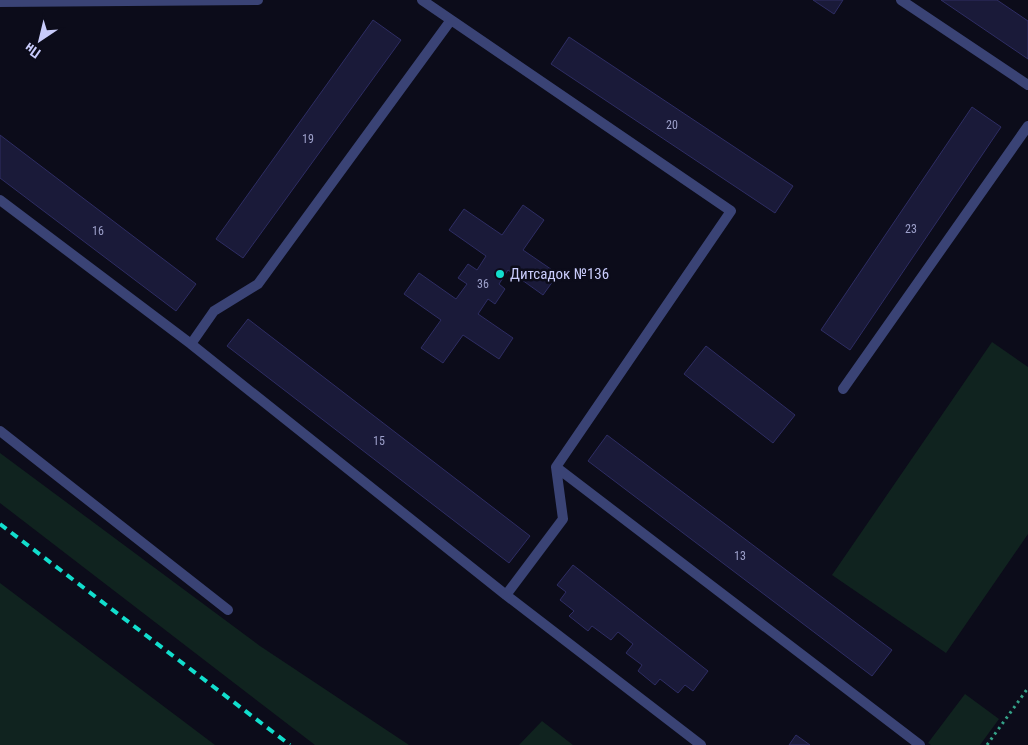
<svg xmlns="http://www.w3.org/2000/svg" width="1028" height="745" font-family="'Roboto Condensed',sans-serif">
  <rect width="100%" height="100%" fill="#0c0c1a"/>
  <path fill="#10231f" d="M 992,342 L 1028,367 L 1028,534 L 946,653 L 832,575 Z
    M 0,453 L 260,646 L 409,745 L 315,745 L 0,503 Z
    M 0,583 L 215,745 L 0,745 Z
    M 965,694 L 999,719 L 980,745 L 931,745 L 928,743 Z
    M 542,721 L 573,745 L 519,745 Z"/>
  <path fill="#1a1a39" stroke="#2e2d63" d="M 813,0 L 843,0 L 834,14 Z
    M 941,0 L 997,0 L 1028,21 L 1028,59 Z
    M 373,20 L 401,40 L 243,258 L 216,239 Z
    M 569,37 L 793,186 L 775,213 L 551,64 Z
    M 972,107 L 1001,127 L 850,350 L 821,330 Z
    M 0,135 L 196,284 L 176,311 L 0,178 Z
    M 523,205 L 544,220 L 523,250 L 558,274 L 543,295 L 508,270 L 499,284 L 505,289 L 495,304 L 488,299 L 478,314 L 513,338 L 499,359 L 463,335 L 443,363 L 421,348 L 441,320 L 404,294 L 419,273 L 456,299 L 467,284 L 458,278 L 468,264 L 477,270 L 486,256 L 449,230 L 464,209 L 502,235 Z
    M 248,319 L 530,536 L 509,563 L 227,346 Z
    M 706,346 L 795,415 L 773,443 L 684,374 Z
    M 607,435 L 892,650 L 872,676 L 588,461 Z
    M 573,565 L 708,671 L 693,691 L 685,685 L 678,693 L 660,679 L 655,685 L 638,671 L 642,665 L 626,653 L 633,644 L 618,632 L 611,640 L 592,626 L 588,631 L 569,616 L 574,611 L 560,600 L 566,592 L 557,585 Z
    M 796,735 L 810,745 L 789,745 Z"/>
  <g fill="none" stroke-linecap="round" stroke-linejoin="round">
    <path stroke="#35a288" stroke-width="3" stroke-dasharray="2.5 4" stroke-linecap="butt" d="M 987,745 L 1028,688"/>
    <path stroke="#3a4375" stroke-width="10" d="M 422,0 L 731,211 L 556,467 L 920,745
      M 901,0 L 1028,85
      M 0,2 L 258,0
      M 0,200 L 191,344 L 214,311 L 258,284 L 451,20
      M 191,344 L 506,595
      M 843,389 L 1028,126
      M 0,431 L 228,610
      M 556,467 L 563,519 L 506,595 L 701,745"/>
    <path stroke="#12decd" stroke-width="4" stroke-dasharray="8 6" stroke-linecap="butt" d="M 0,524 L 290,745"/>
  </g>
  <circle fill="#12decd" stroke="#0c0c1a" stroke-width="2" cx="500" cy="274" r="5"/>
  <g text-anchor="middle" dominant-baseline="central" stroke-width="5" stroke-linejoin="round" paint-order="stroke">
    <g font-size="12" fill="#9da0ca">
      <text x="672" y="125">20</text>
      <text x="308" y="139">19</text>
      <text x="911" y="229">23</text>
      <text x="98" y="231">16</text>
      <text x="483" y="284">36</text>
      <text x="379" y="441">15</text>
      <text x="740" y="556">13</text>
    </g>
    <g font-size="15" fill="#c9ccfb" stroke="#0c0c1a" text-anchor="start">
      <text x="510" y="274">Дитсадок №136</text>
    </g>
  </g>
  <g transform="translate(40 40) rotate(215)" stroke="#0c0c1a" stroke-width="4" paint-order="stroke">
  <path d="M0-4L9 19L0 12L-9 19Z" fill="#c9ccfb"/>
  <text y="-8" font-size="14" font-weight="bold" text-anchor="middle" fill="#c9ccfb">Пн</text>
  </g>
</svg>
